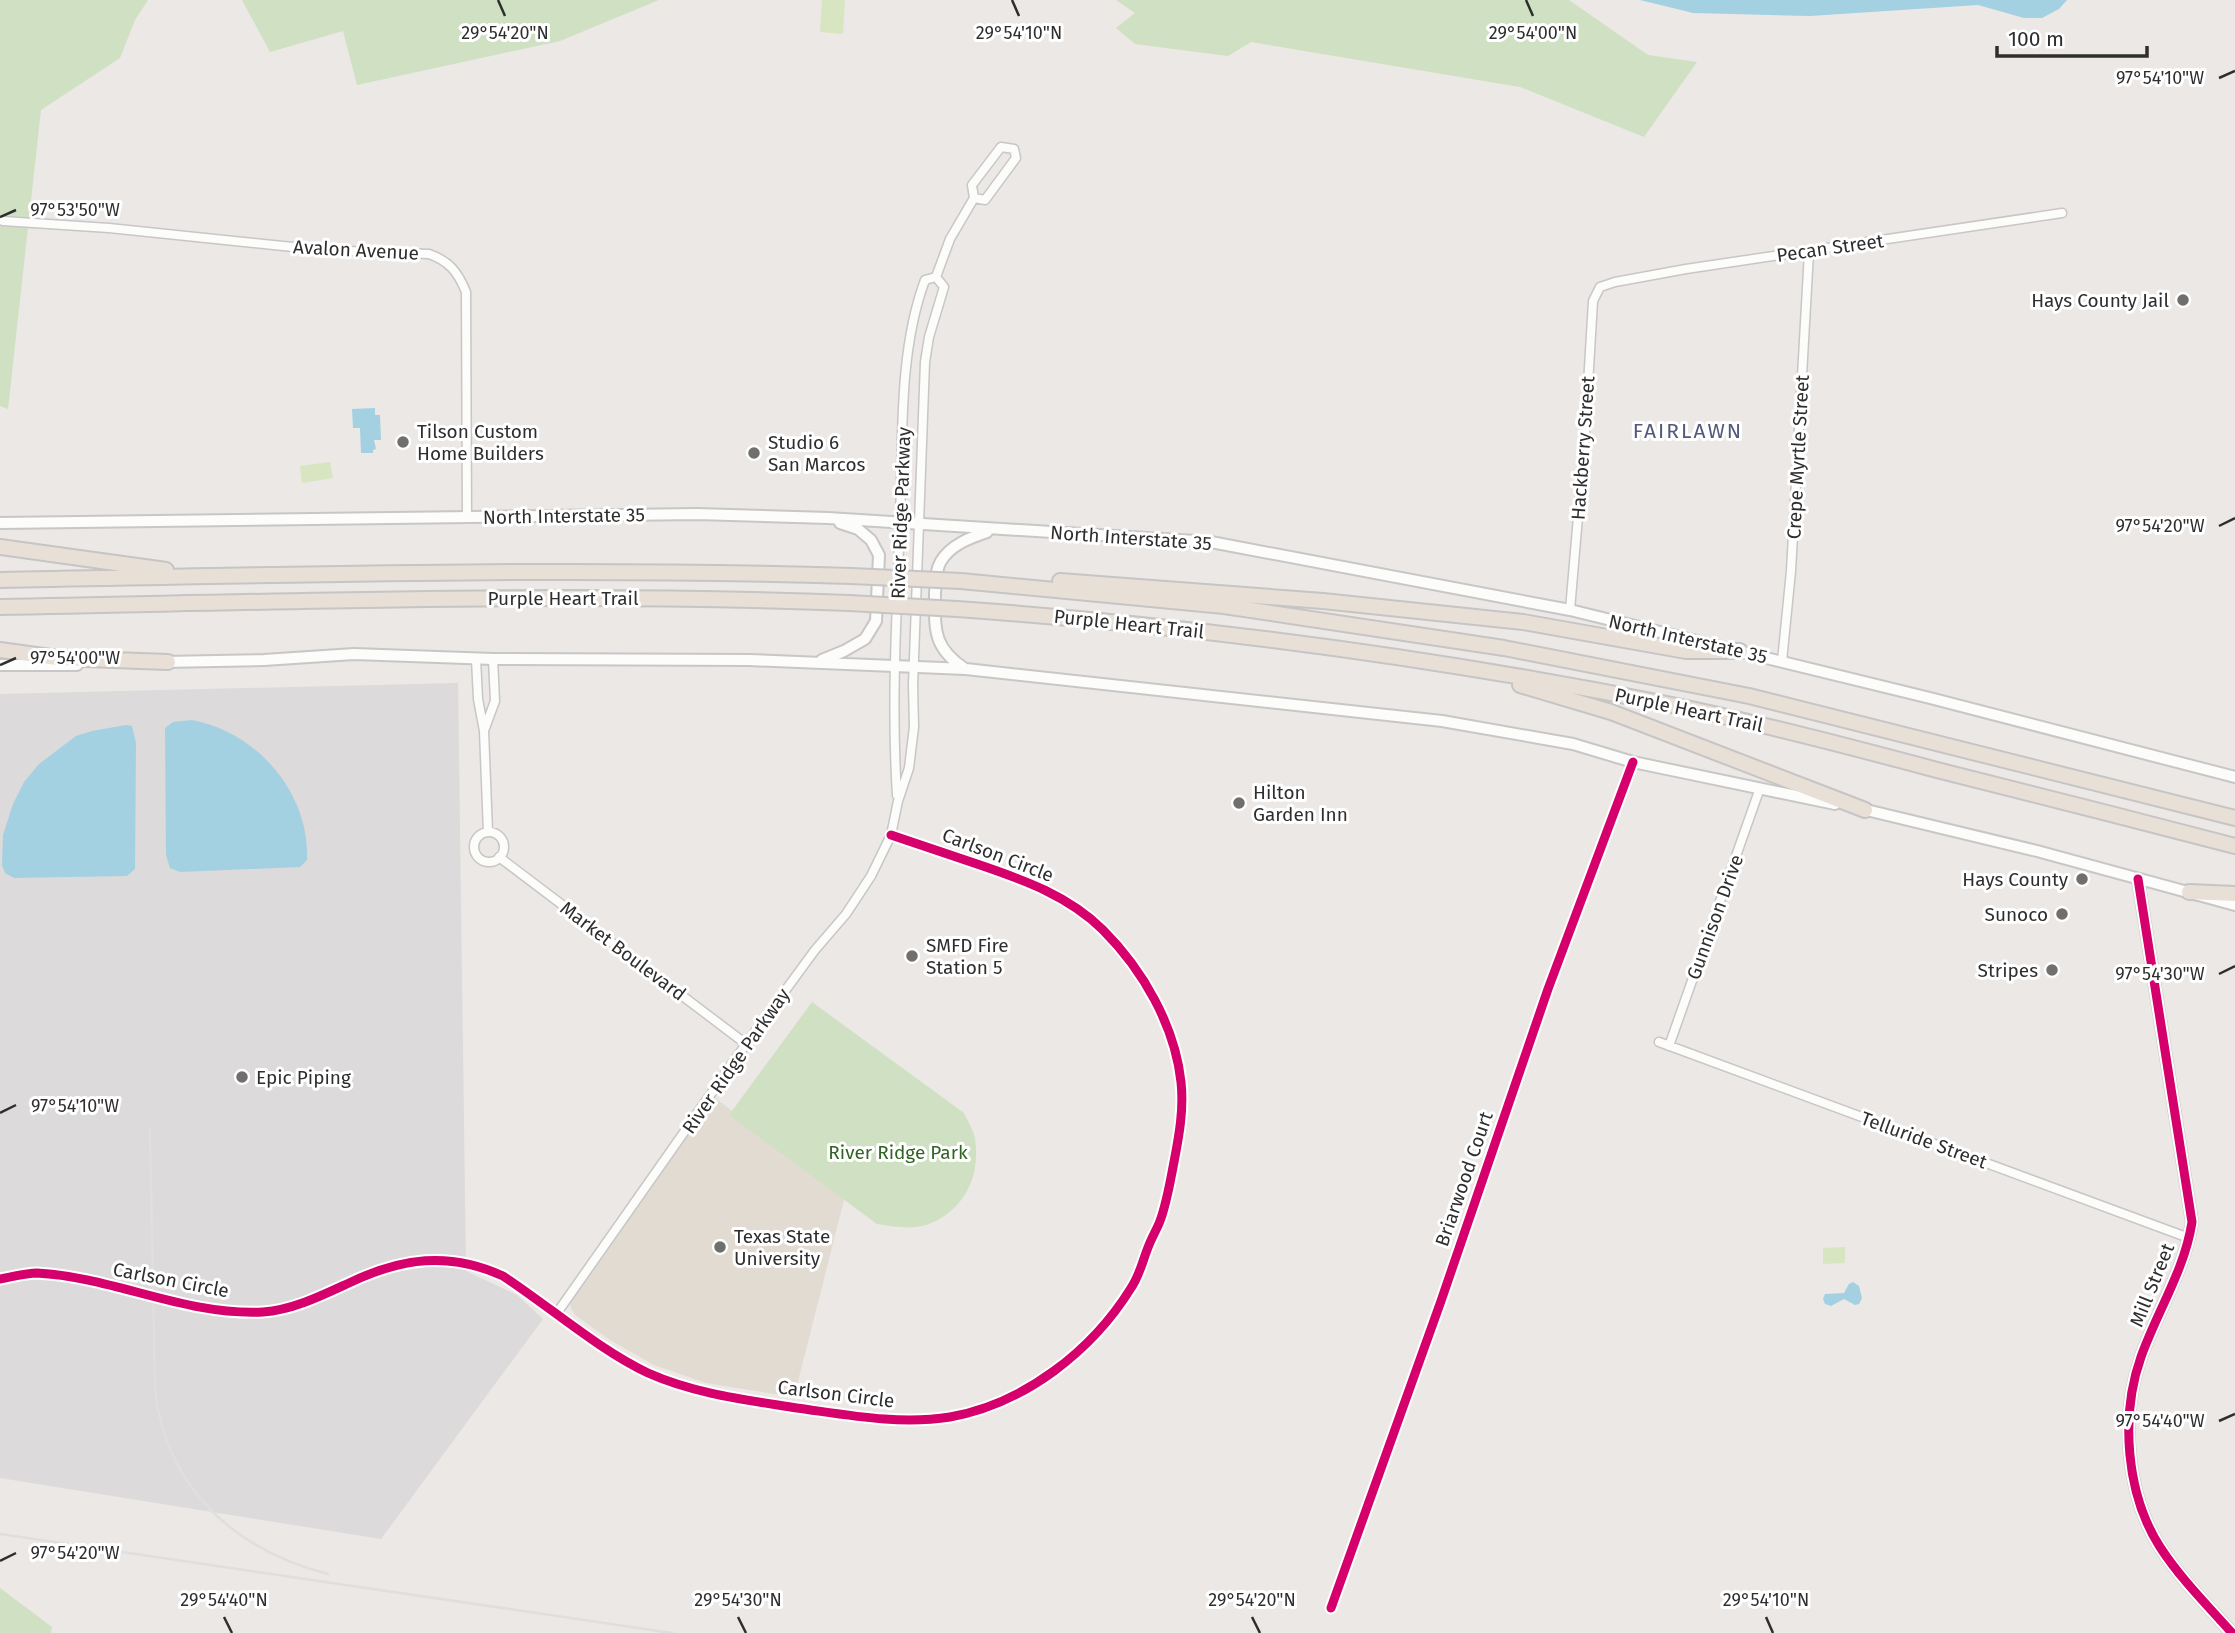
<svg xmlns="http://www.w3.org/2000/svg" width="2235" height="1633" font-family="'Fira Sans',sans-serif">
  <rect width="100%" height="100%" fill="#ebe8e5"/>
  <path fill="#dcdadb" d="M 458,683 L 466,1271 L 517,1295 L 543,1319 L 381,1539 L 0,1478 L 0,694 Z"/>
  <path fill="#e1dbd2" d="M 715,1098 L 845,1196 L 794,1397 L 706,1383 L 654,1365 L 610,1340 L 575,1315 L 570,1306 L 572,1299 Z"/>
  <path fill="#cfe1c2" d="M 0,0 L 148,0 L 135,20 L 120,58 L 41,110 L 8,409 L 0,406 Z
    M 242,0 L 659,0 L 560,41 L 357,85 L 343,31 L 270,52 Z
    M 1116,0 L 1569,0 L 1648,55 L 1697,62 L 1644,137 L 1520,87 L 1251,42 L 1228,56 L 1135,44 L 1116,28 L 1135,13 Z
    M 812,1002 L 964,1113 C 968,1121 973,1130 975,1138 C 981,1178 963,1212 926,1225 C 911,1230 891,1226 877,1224 L 729,1115 Z
    M 0,1588 L 52,1627 L 51,1633 L 0,1633 Z"/>
  <path fill="#d7e5c1" d="M 822,0 L 845,0 L 843,34 L 820,32 Z
    M 330,462 L 333,478 L 302,483 L 300,466 Z
    M 1845,1247 L 1845,1263 L 1823,1264 L 1823,1248 Z"/>
  <path fill="#a3d1e2" d="M 1640,0 L 2067,0 L 2059,9 L 2042,18 L 2024,18 L 1978,5 L 1810,16 L 1693,13 Z
    M 375,408 L 375,415 L 380,415 L 381,440 L 374,440 L 376,449 L 373,450 L 373,453 L 361,453 L 360,428 L 353,428 L 352,409 Z
    M 192,720 C 257,732 310,793 307,860 L 300,867 L 180,872 L 170,868 L 166,855 L 165,728 L 173,722 Z
    M 126,725 L 132,726 L 136,743 L 135,869 L 127,876 L 14,878 L 5,873 L 2,865 L 3,835 L 13,804 L 24,782 L 39,764 L 76,736 L 92,731 Z
    M 1853,1282 L 1859,1286 L 1862,1298 L 1859,1304 L 1855,1305 L 1844,1299 L 1831,1306 L 1825,1304 L 1823,1299 L 1825,1294 L 1844,1293 L 1849,1284 Z"/>
  <g fill="none" stroke-linecap="round" stroke-linejoin="round">
    <defs>
      <path id="street" d="M 3,221 L 109,228 L 322,250 L 429,254 C 449,261 458,272 466,292 L 467,518
        M 936,277 L 950,239 L 974,198 L 972,185 L 1001,147 L 1014,149 L 1016,158 L 985,200 L 974,198
        M 1570,610 L 1585,435 L 1593,301 L 1600,287 L 1615,282 L 1686,269 L 2062,213
        M 476,659 L 478,699 L 484,731 L 488,832
        M 1782,661 L 1791,571 L 1809,252
        M 485,728 L 495,701 L 493,659
        M 897,795 C 891,703 897,611 900,518 C 903,442 898,352 925,280 L 936,277
        M474 847a15 15 0 1 1 30 0a15 15 0 1 1-30 0Z
        M 499,857 L 746,1044
        M 1659,1042 L 2189,1238
        M 1669,1046 L 1760,788
        M 0,1279 C 12,1277 25,1273 37,1273 C 114,1277 185,1316 263,1312 C 293,1310 323,1295 349,1283 C 401,1258 449,1251 503,1276 C 549,1306 599,1350 648,1373 C 695,1394 747,1400 797,1408 C 848,1415 899,1425 950,1417 C 1024,1404 1092,1351 1131,1288 C 1140,1275 1143,1259 1149,1245 C 1152,1237 1157,1229 1160,1221 C 1167,1202 1170,1182 1174,1162 C 1179,1136 1184,1109 1181,1082 C 1175,1026 1143,970 1103,930 C 1069,896 1024,880 980,865 C 950,855 921,845 891,835
        M 557,1313 L 746,1044 L 815,950 L 846,914 L 871,876 L 891,835 L 898,801 L 909,768 L 914,727 L 913,685 L 925,362 L 929,337 L 944,287 L 936,277
        M 1331,1608 L 1441,1301 L 1548,989 L 1633,762"/>
      <path id="secondary" d="M 0,523 L 697,514 L 828,518 L 1211,542 L 1570,610 L 1930,698 L 2235,777
        M 822,660 L 844,651 L 865,639 L 876,621 L 879,555 L 871,540 L 858,529 L 840,523
        M 163,662 L 264,660 L 354,654 L 493,659 L 749,660 L 966,669 L 1442,721 L 1573,744 L 1633,762 L 1835,804
        M 0,665 L 77,665
        M 965,669 C 932,647 935,629 935,593 C 936,582 935,571 941,561 C 951,545 969,538 987,532
        M 1858,808 L 2037,851 L 2235,905
        M 2138,879 L 2192,1222 C 2185,1269 2157,1312 2141,1357 C 2120,1416 2126,1494 2160,1547 C 2180,1578 2207,1605 2232,1633"/>
      <path id="highway" d="M 0,547 L 166,570
        M 0,580 C 284,575 568,567 851,576
        M 961,581 L 1224,606 L 1504,648 L 1749,696 L 2235,818
        M 1060,581 L 1323,601 L 1523,622 L 1686,651 L 1740,651
        M 0,607 C 283,602 566,592 849,603
        M 957,609 C 1199,626 1439,658 1677,706 C 1764,724 1851,747 1937,770 C 2036,795 2136,820 2235,846
        M 0,650 L 58,658 L 168,662
        M 1520,685 L 1611,712 L 1865,810
        M 2189,892 L 2235,894"/>
    </defs>
    <use href="#street" stroke="#c8c6c7" stroke-width="11"/>
    <use href="#secondary" stroke="#c8c6c7" stroke-width="14"/>
    <use href="#highway" stroke="#c6c5c4" stroke-width="18"/>
    <use href="#street" stroke="#fcfcfb" stroke-width="8"/>
    <use href="#secondary" stroke="#fcfcfb" stroke-width="10"/>
    <use href="#highway" stroke="#e8dfd7" stroke-width="14"/>
    <path stroke="#dfdfe0" stroke-width="2.5" d="M 150,1130 L 155,1391 C 167,1489 235,1550 328,1574
      M 0,1534 L 672,1633"/>
    <defs>
      <path id="highway-bridge" d="M 851,576 L 961,581
        M 849,603 L 957,609"/>
    </defs>
    <use href="#highway-bridge" stroke="#c6c5c4" stroke-width="18" stroke-linecap="butt"/>
    <use href="#highway-bridge" stroke="#e8dfd7" stroke-width="14"/>
    <defs>
      <path id="cycleway" d="M 2138,879 L 2192,1222 C 2185,1269 2157,1312 2141,1357 C 2120,1416 2126,1494 2160,1547 C 2180,1578 2207,1605 2232,1633
        M 0,1279 C 12,1277 25,1273 37,1273 C 114,1277 185,1316 263,1312 C 293,1310 323,1295 349,1283 C 401,1258 449,1251 503,1276 C 549,1306 599,1350 648,1373 C 695,1394 747,1400 797,1408 C 848,1415 899,1425 950,1417 C 1024,1404 1092,1351 1131,1288 C 1140,1275 1143,1259 1149,1245 C 1152,1237 1157,1229 1160,1221 C 1167,1202 1170,1182 1174,1162 C 1179,1136 1184,1109 1181,1082 C 1175,1026 1143,970 1103,930 C 1069,896 1024,880 980,865 C 950,855 921,845 891,835
        M 1331,1608 L 1441,1301 L 1548,989 L 1633,762"/>
    </defs>
    <use href="#cycleway" stroke="#fff" stroke-width="13"/>
    <use href="#cycleway" stroke="#d6006c" stroke-width="9"/>
  </g>
  <path fill="none" stroke="#2e2e2e" stroke-width="2.5" d="M 498,0 L 505,16M 1012,0 L 1019,16M 1526,0 L 1533,16M 2219,78 L 2235,71M 0,217 L 16,210M 2219,526 L 2235,518M 0,665 L 16,658M 2219,974 L 2235,966M 0,1113 L 16,1105M 2219,1421 L 2235,1414M 0,1561 L 16,1553M 224,1617 L 232,1633M 738,1617 L 746,1633M 1252,1617 L 1260,1633M 1766,1617 L 1773,1633"/>
  <g fill="#706f6e" stroke="#fff" stroke-width="2.5">
    <circle cx="2183" cy="300" r="7"/>
    <circle cx="403" cy="442" r="7"/>
    <circle cx="754" cy="453" r="7"/>
    <circle cx="1239" cy="803" r="7"/>
    <circle cx="2082" cy="879" r="7"/>
    <circle cx="2062" cy="914" r="7"/>
    <circle cx="912" cy="956" r="7"/>
    <circle cx="2052" cy="970" r="7"/>
    <circle cx="242" cy="1077" r="7"/>
    <circle cx="720" cy="1247" r="7"/>
  </g>
  <g text-anchor="middle" dominant-baseline="central" stroke-width="6" stroke-linejoin="round" paint-order="stroke">
    <g font-size="19" fill="#2e2e2e" stroke="#fff">
      <text transform="translate(1830 248) rotate(-8)">Pecan Street</text>
      <text transform="translate(356 250) rotate(3)">Avalon Avenue</text>
      <text transform="translate(1583 448) rotate(-86)">Hackberry Street</text>
      <text transform="translate(1798 457) rotate(-87)">Crepe Myrtle Street</text>
      <text transform="translate(901 513) rotate(-88)">River Ridge Parkway</text>
      <text transform="translate(564 516) rotate(-1)">North Interstate 35</text>
      <text transform="translate(1131 538) rotate(4)">North Interstate 35</text>
      <text x="563" y="598">Purple Heart Trail</text>
      <text transform="translate(1129 624) rotate(6)">Purple Heart Trail</text>
      <text transform="translate(1688 639) rotate(13)">North Interstate 35</text>
      <text transform="translate(1689 710) rotate(12)">Purple Heart Trail</text>
      <text transform="translate(998 855) rotate(21)">Carlson Circle</text>
      <text transform="translate(1715 917) rotate(-70)">Gunnison Drive</text>
      <text transform="translate(623 951) rotate(37)">Market Boulevard</text>
      <text transform="translate(736 1061) rotate(-55)">River Ridge Parkway</text>
      <text transform="translate(1924 1140) rotate(20)">Telluride Street</text>
      <text transform="translate(1464 1179) rotate(-71)">Briarwood Court</text>
      <text transform="translate(171 1280) rotate(11)">Carlson Circle</text>
      <text transform="translate(2152 1285) rotate(-68)">Mill Street</text>
      <text transform="translate(836 1394) rotate(7)">Carlson Circle</text>
    </g>
    <g font-size="19" fill="#2e2e2e" stroke="#fff" text-anchor="start">
      <text x="2169" y="300" text-anchor="end">Hays County Jail</text>
      <text x="417" y="431">Tilson Custom<tspan x="417" dy="22">Home Builders</tspan></text>
      <text x="768" y="442">Studio 6<tspan x="768" dy="22">San Marcos</tspan></text>
      <text x="1253" y="792">Hilton<tspan x="1253" dy="22">Garden Inn</tspan></text>
      <text x="2068" y="879" text-anchor="end">Hays County</text>
      <text x="2048" y="914" text-anchor="end">Sunoco</text>
      <text x="926" y="945">SMFD Fire<tspan x="926" dy="22">Station 5</tspan></text>
      <text x="2038" y="970" text-anchor="end">Stripes</text>
      <text x="256" y="1077">Epic Piping</text>
      <text x="734" y="1236">Texas State<tspan x="734" dy="22">University</tspan></text>
    </g>
    <g font-size="19" fill="#316425" stroke="#fff">
      <text x="898" y="1152">River Ridge Park</text>
    </g>
    <g font-size="21" letter-spacing="2" fill="#53597a" stroke="#fff">
      <text x="1688" y="431">FAIRLAWN</text>
    </g>
  </g>
  <g font-size="18" text-anchor="middle" fill="#2e2e2e" stroke="#fff" stroke-width="6" stroke-linejoin="round" paint-order="stroke">
    <text x="505" y="39">29°54'20"N</text>
    <text x="1019" y="39">29°54'10"N</text>
    <text x="1533" y="39">29°54'00"N</text>
    <text x="2160" y="84">97°54'10"W</text>
    <text x="75" y="216">97°53'50"W</text>
    <text x="2160" y="532">97°54'20"W</text>
    <text x="75" y="664">97°54'00"W</text>
    <text x="2160" y="980">97°54'30"W</text>
    <text x="75" y="1112">97°54'10"W</text>
    <text x="2160" y="1427">97°54'40"W</text>
    <text x="75" y="1559">97°54'20"W</text>
    <text x="224" y="1606">29°54'40"N</text>
    <text x="738" y="1606">29°54'30"N</text>
    <text x="1252" y="1606">29°54'20"N</text>
    <text x="1766" y="1606">29°54'10"N</text>
  </g>
  <path d="M1997 46v10h150v-10" fill="none" stroke="#2e2e2e" stroke-width="3.5"/>
  <text x="2008" y="46" font-size="21" fill="#2e2e2e" stroke="#ffffff" stroke-width="5" paint-order="stroke">100 m</text>
</svg>
